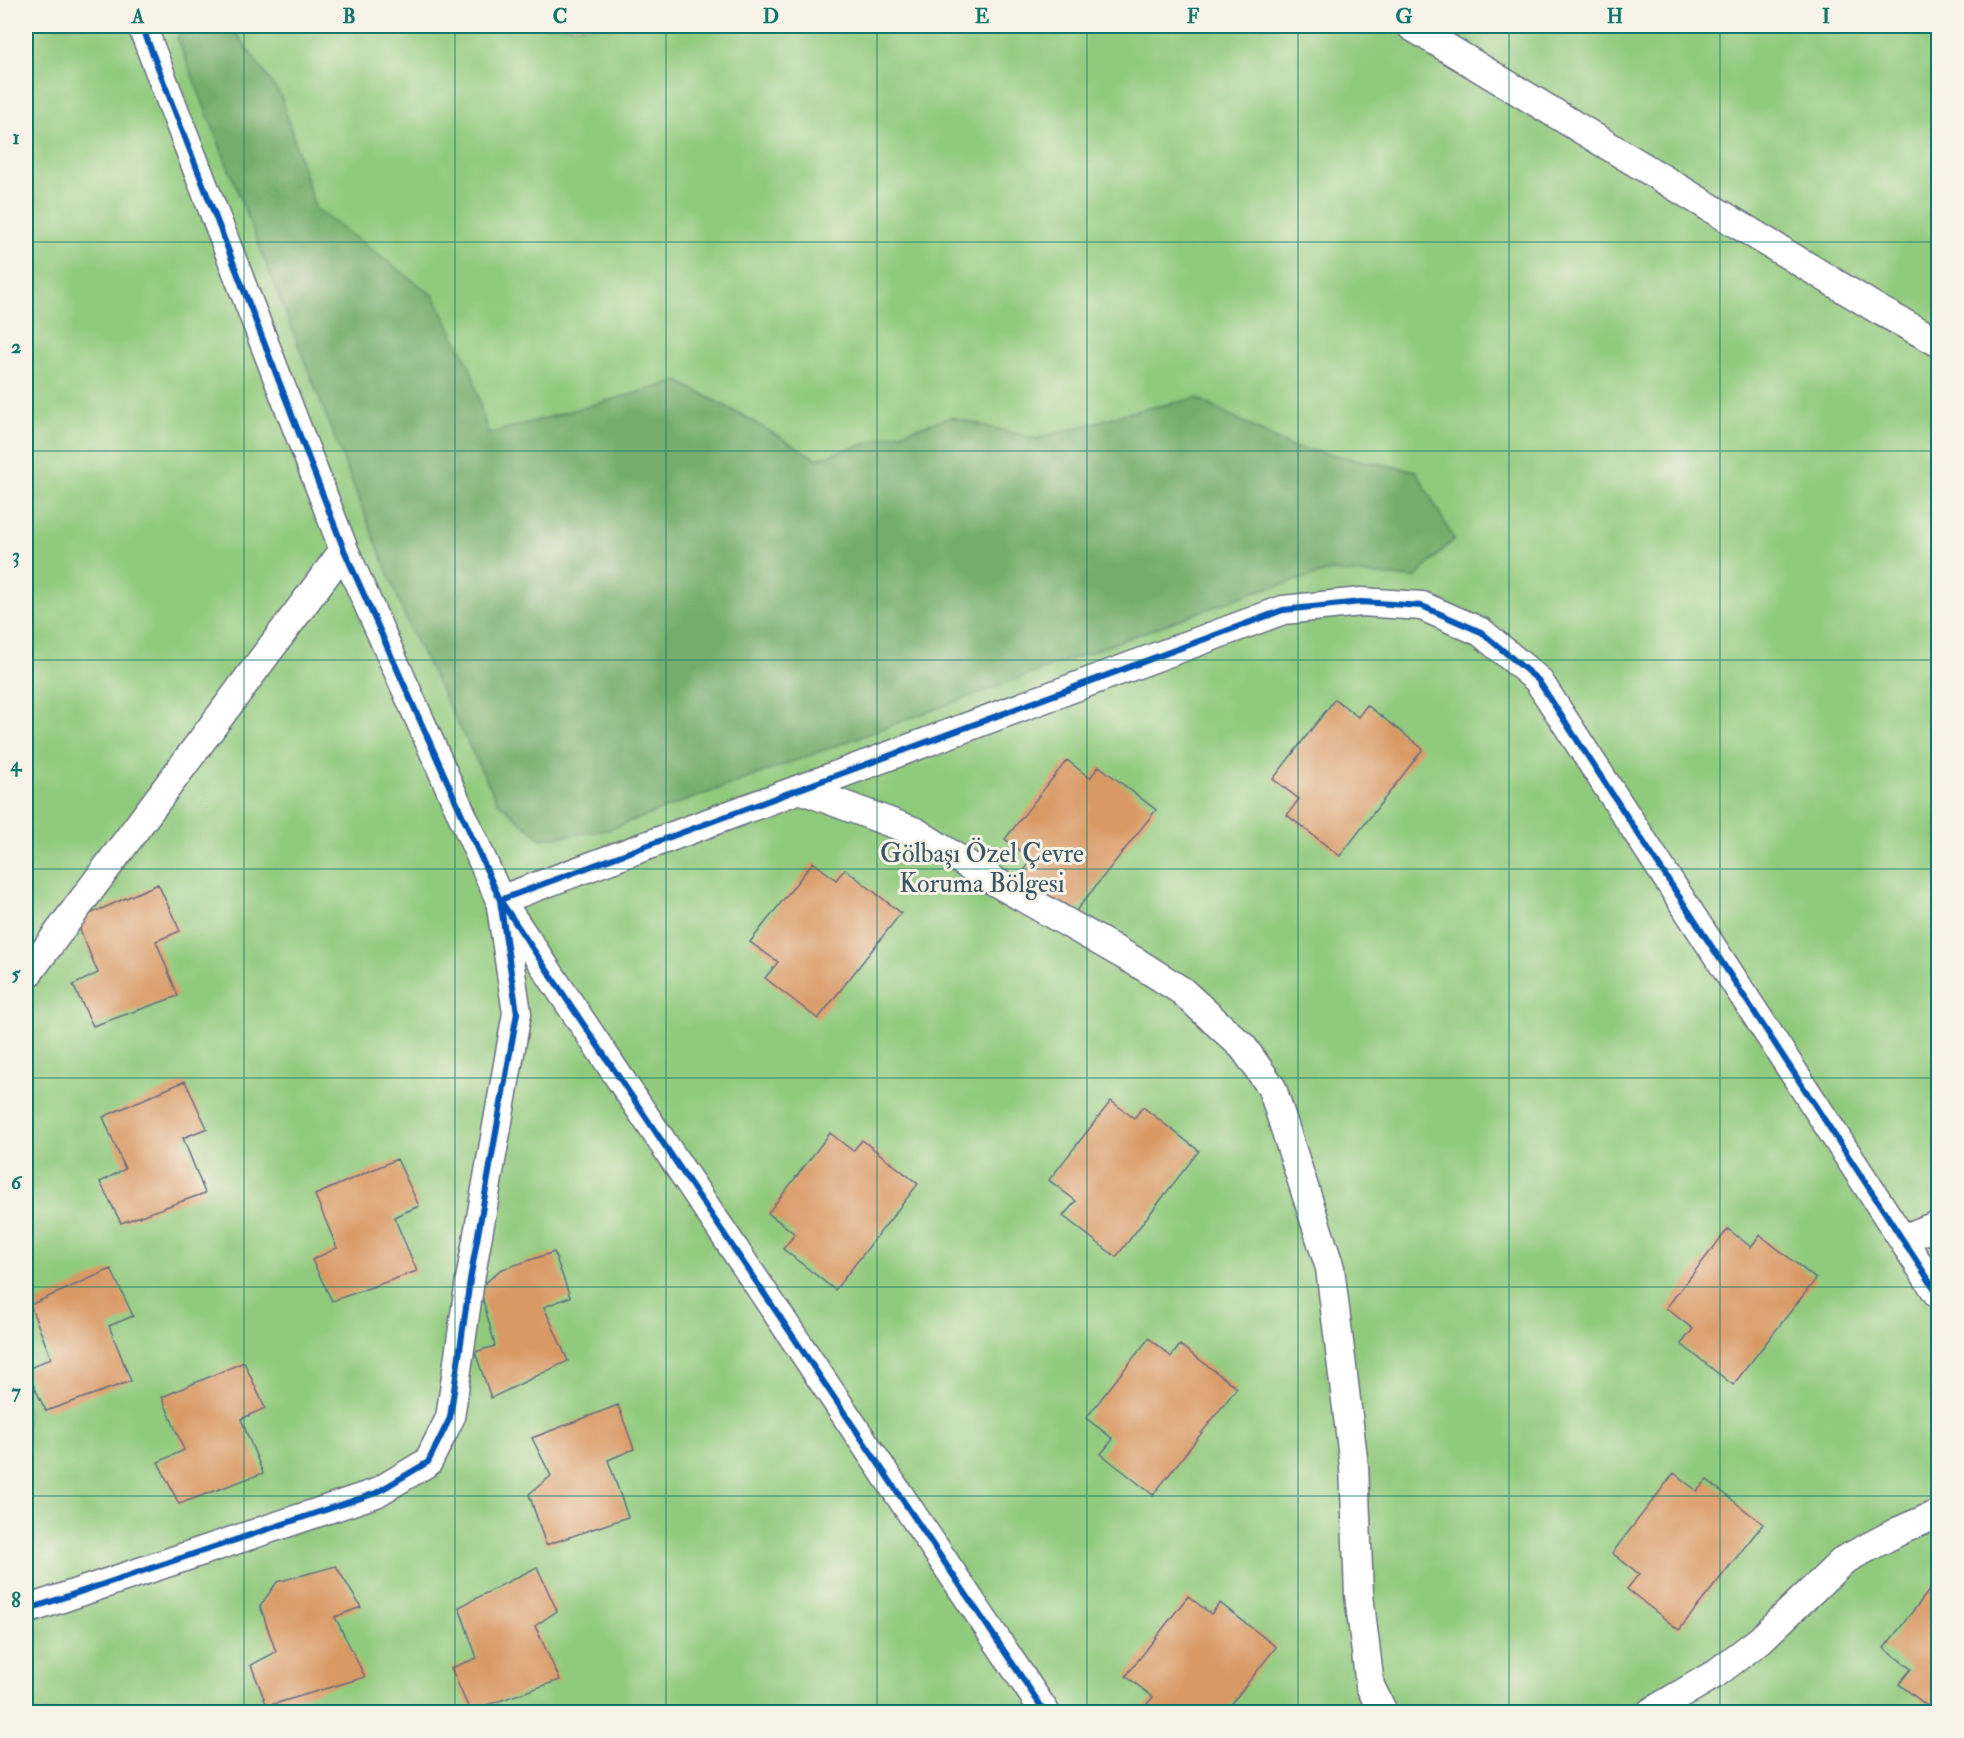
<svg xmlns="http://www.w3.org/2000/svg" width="1964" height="1738" font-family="'IM FELL Double Pica',serif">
  <rect width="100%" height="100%" fill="#f7f3e8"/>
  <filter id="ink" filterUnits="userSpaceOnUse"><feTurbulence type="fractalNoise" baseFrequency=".0167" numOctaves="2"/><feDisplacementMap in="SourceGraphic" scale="12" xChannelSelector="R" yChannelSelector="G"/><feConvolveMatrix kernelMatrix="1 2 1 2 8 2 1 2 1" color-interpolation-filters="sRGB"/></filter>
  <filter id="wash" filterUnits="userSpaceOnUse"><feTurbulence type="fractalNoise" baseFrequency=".008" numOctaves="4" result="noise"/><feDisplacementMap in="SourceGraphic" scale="24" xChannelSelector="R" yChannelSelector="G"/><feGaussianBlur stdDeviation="1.35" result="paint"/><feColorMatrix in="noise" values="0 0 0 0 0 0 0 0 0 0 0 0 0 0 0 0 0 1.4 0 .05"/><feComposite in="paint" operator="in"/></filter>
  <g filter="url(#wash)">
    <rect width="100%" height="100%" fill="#f4dfc3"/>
    <path fill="#90ca7d" stroke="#567c6e" stroke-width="1.5" d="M 26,26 L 1938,26 L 1938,1712 L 26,1712 Z"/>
    <path fill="#74ae6c" stroke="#486e65" stroke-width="1.5" d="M 195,26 L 231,26 L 281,96 L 315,208 L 434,296 L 471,369 L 488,434 L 678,381 L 742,415 L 817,459 L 951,417 L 1036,439 L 1135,411 L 1197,398 L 1292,447 L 1416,471 L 1454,539 L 1415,578 L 1331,571 L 1254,592 L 607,830 L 541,839 L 497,801 L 410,629 L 177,37 Z"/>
    <g id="blocks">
      <path fill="#d99965" d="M 1335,699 L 1358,717 L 1367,705 L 1423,749 L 1340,856 L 1287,815 L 1299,799 L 1273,779 Z
        M 1067,760 L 1090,778 L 1099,766 L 1156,810 L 1072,916 L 1020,876 L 1032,860 L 1005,839 Z
        M 813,862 L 836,880 L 845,869 L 901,913 L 818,1019 L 765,978 L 778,962 L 750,942 Z
        M 158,884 L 180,931 L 156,941 L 178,996 L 93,1026 L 73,985 L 98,973 L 76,920 Z
        M 185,1081 L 207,1128 L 183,1138 L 205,1193 L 121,1223 L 100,1182 L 125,1169 L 103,1117 Z
        M 1111,1101 L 1134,1118 L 1143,1107 L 1199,1151 L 1116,1257 L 1063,1216 L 1076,1201 L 1049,1180 Z
        M 830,1133 L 853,1151 L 862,1140 L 918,1184 L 835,1290 L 783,1249 L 795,1234 L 768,1213 Z
        M 397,1159 L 419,1206 L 394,1217 L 417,1271 L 332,1301 L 312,1260 L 337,1248 L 315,1195 Z
        M 1728,1229 L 1751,1247 L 1760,1235 L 1816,1279 L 1733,1385 L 1681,1344 L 1693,1329 L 1666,1308 Z
        M 554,1252 L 570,1297 L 544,1307 L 568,1361 L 491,1398 L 475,1352 L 495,1346 L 480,1288 L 500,1270 Z
        M 111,1269 L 133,1316 L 109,1326 L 131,1381 L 46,1411 L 26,1370 L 51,1358 L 30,1305 Z
        M 1149,1338 L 1171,1357 L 1180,1345 L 1237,1388 L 1153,1495 L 1101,1454 L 1113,1439 L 1086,1418 Z
        M 244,1362 L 265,1408 L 241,1419 L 263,1473 L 179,1504 L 158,1462 L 184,1450 L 162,1397 Z
        M 618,1405 L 634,1449 L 608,1460 L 628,1517 L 546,1545 L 529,1494 L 551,1476 L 532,1438 Z
        M 1674,1473 L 1697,1491 L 1707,1480 L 1763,1524 L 1679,1630 L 1627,1589 L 1639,1574 L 1612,1553 Z
        M 336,1566 L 361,1607 L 335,1617 L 365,1677 L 267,1706 L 251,1665 L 276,1652 L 260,1606 L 277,1582 Z
        M 537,1567 L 557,1611 L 535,1626 L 560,1680 L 470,1711 L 451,1668 L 477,1658 L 459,1607 Z
        M 1938,1579 L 1938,1712 L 1935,1712 L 1899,1684 L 1911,1669 L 1884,1648 Z
        M 1188,1596 L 1211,1614 L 1220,1603 L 1276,1647 L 1225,1712 L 1140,1712 L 1153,1697 L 1126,1676 Z"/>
    </g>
  </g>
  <g filter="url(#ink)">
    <use href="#blocks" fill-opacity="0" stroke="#676d81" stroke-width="1.5"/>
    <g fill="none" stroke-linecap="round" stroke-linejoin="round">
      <defs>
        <path id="minor" d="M 142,26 L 344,550 L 500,900 L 1045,1712
          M 1411,26 L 1879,310 L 1938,342
          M 800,789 L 916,832 L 987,877 L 1138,963 L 1182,991 L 1243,1047 L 1272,1088 L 1330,1268 L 1354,1466 L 1359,1595 L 1370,1686 L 1383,1712
          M 26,976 L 344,550
          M 1903,1239 L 1938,1225
          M 26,1610 L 376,1493 L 428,1462 L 450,1418 L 470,1280 L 517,1013 L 500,900 L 1283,610 L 1361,602 L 1422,606 L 1481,632 L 1538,680 L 1938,1294
          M 1651,1712 L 1715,1674 L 1760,1640 L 1844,1560 L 1899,1531 L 1938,1514"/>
      </defs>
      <use href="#minor" stroke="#676d81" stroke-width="31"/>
      <use href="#minor" stroke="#fff" stroke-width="28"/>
      <defs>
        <path id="cycleway" d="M 142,26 L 344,550 L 500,900 L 1045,1712
          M 26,1610 L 376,1493 L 428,1462 L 450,1418 L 470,1280 L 517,1013 L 500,900 L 1283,610 L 1361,602 L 1422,606 L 1481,632 L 1538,680 L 1938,1294"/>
      </defs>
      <use href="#cycleway" stroke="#f7f3e8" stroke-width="10"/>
      <use href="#cycleway" stroke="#0057b8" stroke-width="6"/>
    </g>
  </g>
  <path fill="none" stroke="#0f766e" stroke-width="1.5" stroke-opacity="0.55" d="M 244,26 L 244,1712M 455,26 L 455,1712M 666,26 L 666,1712M 877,26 L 877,1712M 1087,26 L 1087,1712M 1298,26 L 1298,1712M 1509,26 L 1509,1712M 1720,26 L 1720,1712M 26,242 L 1938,242M 26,451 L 1938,451M 26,660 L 1938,660M 26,869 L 1938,869M 26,1078 L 1938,1078M 26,1287 L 1938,1287M 26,1496 L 1938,1496"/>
  <g text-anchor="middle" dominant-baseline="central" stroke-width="6" stroke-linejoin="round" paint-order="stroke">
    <g font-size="26" fill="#385666" stroke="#f7f3e8">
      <text x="982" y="854">Gölbaşı Özel Çevre<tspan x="982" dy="30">Koruma Bölgesi</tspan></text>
    </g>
  </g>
  <rect width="1964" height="1738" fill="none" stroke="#f7f3e8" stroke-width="66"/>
  <rect x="33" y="33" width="1898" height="1672" fill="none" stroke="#0f766e" stroke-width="2"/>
  <g font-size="20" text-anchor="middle" font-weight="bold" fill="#0f766e">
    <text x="138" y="23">A</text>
    <text x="349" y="23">B</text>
    <text x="560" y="23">C</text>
    <text x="771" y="23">D</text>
    <text x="982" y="23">E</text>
    <text x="1193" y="23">F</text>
    <text x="1404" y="23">G</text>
    <text x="1615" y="23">H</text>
    <text x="1826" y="23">I</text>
    <text x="16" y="144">1</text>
    <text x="16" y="353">2</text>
    <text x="16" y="562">3</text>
    <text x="16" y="771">4</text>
    <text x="16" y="980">5</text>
    <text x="16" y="1189">6</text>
    <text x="16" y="1398">7</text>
    <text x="16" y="1607">8</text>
  </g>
</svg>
